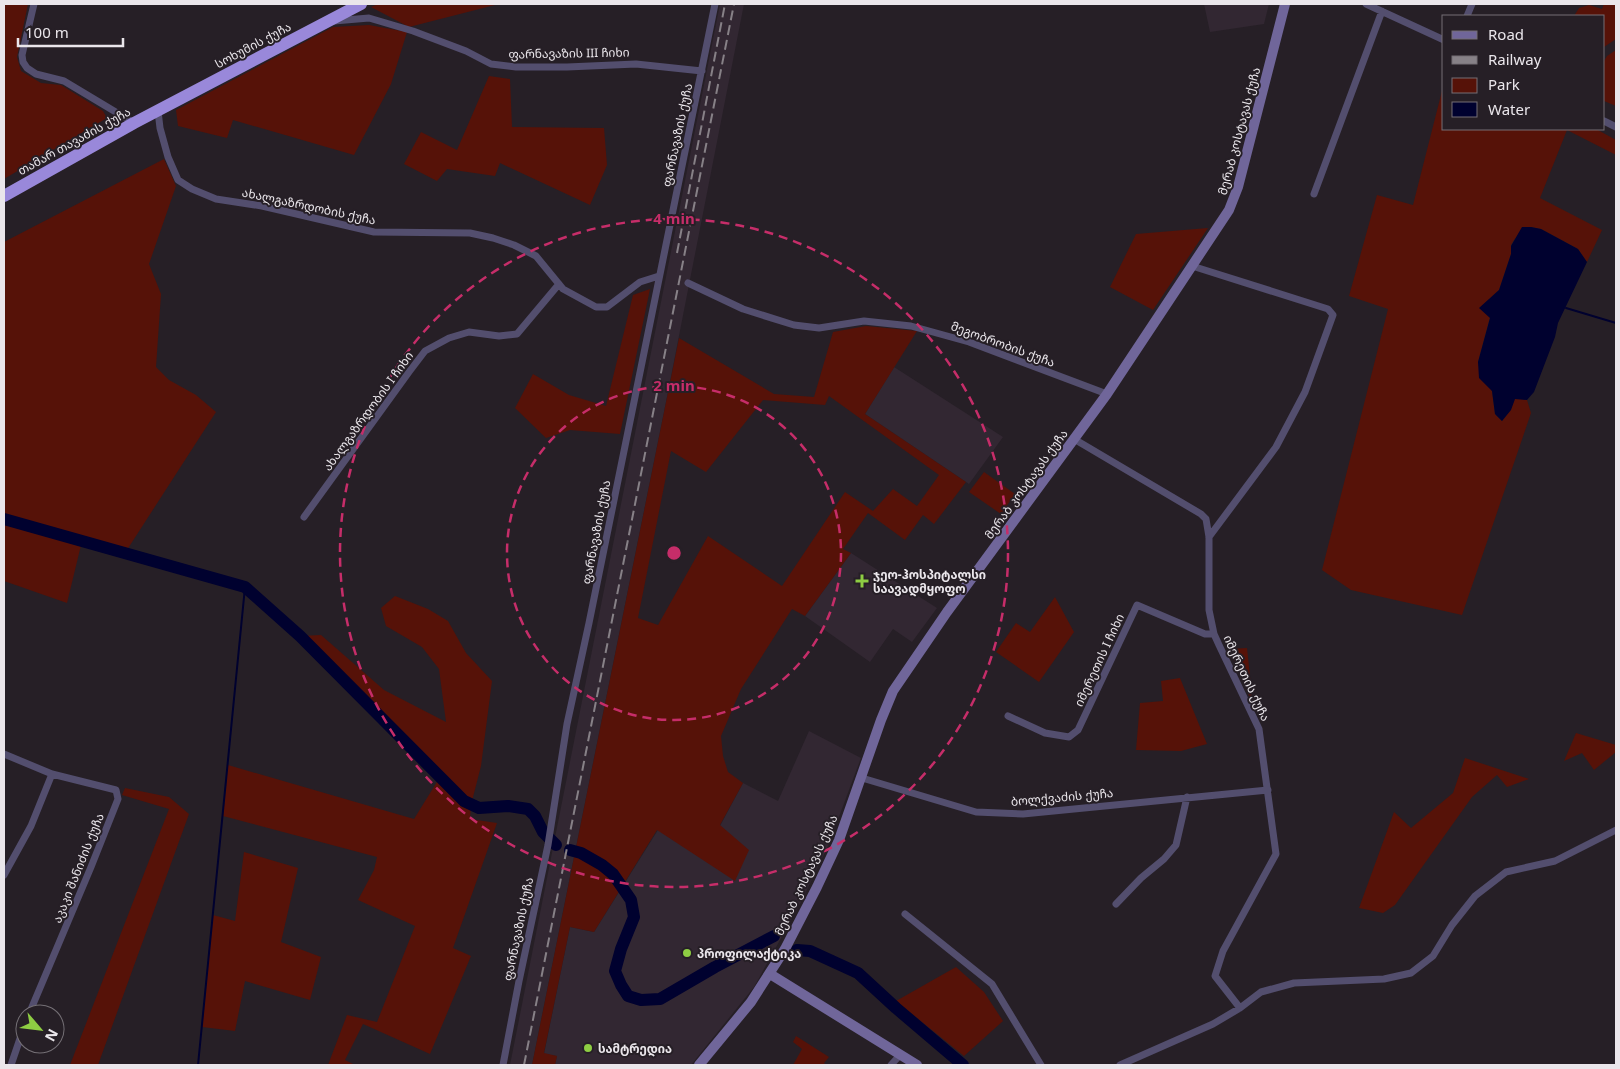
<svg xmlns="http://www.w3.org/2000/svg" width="1620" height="1069" font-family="'Noto Sans','Noto Sans Georgian',sans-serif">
  <rect width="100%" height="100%" fill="#261f26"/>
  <path fill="#322732" d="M 720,4 L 744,4 L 667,397 L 532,1065 L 510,1065 Z
    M 1204,4 L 1269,4 L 1264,24 L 1210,32 Z
    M 894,367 L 1003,437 L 969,484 L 865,414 Z
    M 851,553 L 937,608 L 912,642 L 893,629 L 870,662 L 805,616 Z
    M 809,731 L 861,758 L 828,846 L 801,902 L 754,987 L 691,1065 L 555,1065 L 557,1056 L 544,1054 L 570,927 L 594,932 L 658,830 L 720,826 L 743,783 L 778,801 Z"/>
  <path fill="#561208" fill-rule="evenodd" d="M 4,4 L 28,4 L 17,57 L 21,71 L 41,83 L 61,85 L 103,111 L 107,118 L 4,179 Z
    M 378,4 L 499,4 L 409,27 L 371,7 Z
    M 1604,4 L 1616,4 L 1616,39 L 1604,47 L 1604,16 L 1574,16 L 1579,8 L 1589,5 L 1602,9 Z
    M 369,25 L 407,32 L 391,84 L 354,155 L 233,120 L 227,138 L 178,126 L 176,110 L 333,27 Z
    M 1616,50 L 1616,106 L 1604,101 L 1604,61 L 1607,56 Z
    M 489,76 L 510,79 L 512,127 L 604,128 L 607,165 L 590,205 L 500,163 L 495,176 L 447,169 L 437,181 L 404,164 L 421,132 L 457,150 Z
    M 1444,83 L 1444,129 L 1596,129 L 1616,140 L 1616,155 L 1567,130 L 1540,198 L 1602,230 L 1587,262 L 1578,249 L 1541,229 L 1531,227 L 1518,235 L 1514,240 L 1511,245 L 1511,254 L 1499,290 L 1480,308 L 1490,317 L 1478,362 L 1492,391 L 1495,414 L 1502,421 L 1510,410 L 1515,398 L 1527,400 L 1531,413 L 1462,615 L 1351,590 L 1322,570 L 1388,309 L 1349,296 L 1377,195 L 1413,205 Z
    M 164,159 L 176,186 L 149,264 L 161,294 L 156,367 L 169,380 L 196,395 L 216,412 L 125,553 L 82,541 L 67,603 L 4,581 L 4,242 Z
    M 1208,228 L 1153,310 L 1110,287 L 1136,234 Z
    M 650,289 L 620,434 L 570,430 L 546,438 L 515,408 L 533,374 L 569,395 L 606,406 L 633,295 Z
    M 866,326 L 917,331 L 865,414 L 966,482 L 934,524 L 923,515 L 905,540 L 868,513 L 843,549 L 851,553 L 805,616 L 792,609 L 741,689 L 721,736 L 723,756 L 728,772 L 743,783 L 720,825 L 749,850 L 735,881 L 657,830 L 594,932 L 570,927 L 544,1053 L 557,1056 L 555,1065 L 532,1065 L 679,338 L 774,394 L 814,397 L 833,332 ZM 829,396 L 939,475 L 917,506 L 893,489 L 873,511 L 845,492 L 782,586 L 708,536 L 658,625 L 638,618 L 671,451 L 706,472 L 763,400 L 825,405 Z
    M 984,472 L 1015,494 L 1001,514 L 969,492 Z
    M 395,596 L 428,609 L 448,621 L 466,653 L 492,681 L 481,766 L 471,805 L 470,819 L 497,823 L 453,948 L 471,956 L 430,1054 L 363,1024 L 345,1060 L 355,1065 L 328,1065 L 347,1015 L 377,1022 L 415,926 L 358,900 L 374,870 L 377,857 L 223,816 L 228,765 L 414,819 L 440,777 L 300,636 L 321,635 L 384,690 L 446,722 L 439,669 L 422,647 L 386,626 L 381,608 Z
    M 1055,597 L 1074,632 L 1039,682 L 996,652 L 1016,623 L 1030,632 Z
    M 1247,648 L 1253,705 L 1229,649 Z
    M 1180,678 L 1207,744 L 1181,751 L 1136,750 L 1140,703 L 1163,701 L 1161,681 Z
    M 1576,733 L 1616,745 L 1616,752 L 1594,770 L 1582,753 L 1564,761 Z
    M 1465,758 L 1529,779 L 1507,787 L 1497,775 L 1472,797 L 1395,905 L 1383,913 L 1359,908 L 1394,812 L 1411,828 L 1453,793 Z
    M 125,788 L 169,797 L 189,814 L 98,1065 L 70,1065 L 169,809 L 122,795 Z
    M 244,852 L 298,868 L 281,942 L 321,957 L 310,1000 L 245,981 L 235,1031 L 202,1027 L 213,915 L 235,921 Z
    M 956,967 L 984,992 L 1003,1021 L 964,1056 L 896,1001 Z
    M 796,1036 L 829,1057 L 824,1063 L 826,1065 L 793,1065 L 802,1049 L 793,1042 Z"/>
  <path fill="#00012f" d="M 1522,227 L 1531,227 L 1541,229 L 1578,249 L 1587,262 L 1558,323 L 1555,337 L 1534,392 L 1527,400 L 1515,399 L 1511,410 L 1502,421 L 1495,414 L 1492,391 L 1479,378 L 1478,362 L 1490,318 L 1479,308 L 1499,290 L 1511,254 L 1511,246 Z"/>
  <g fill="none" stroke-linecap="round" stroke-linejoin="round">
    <path stroke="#00012f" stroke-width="2" d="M 1566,308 L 1616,323
      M 198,1065 L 245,587"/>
    <path stroke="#00012f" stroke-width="12" d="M 4,519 L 245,587 L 300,636 L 464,801 L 479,808 L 508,806 L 528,809 L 535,816 L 543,832 L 556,845
      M 570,850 L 581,853 L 602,865 L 613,874 L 631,900 L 634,917 L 621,949 L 615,971 L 621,985 L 628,996 L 641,1000 L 660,999 L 715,967 L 774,936
      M 797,950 L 810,951 L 858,973 L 896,1008 L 963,1065"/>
    <path stroke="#534e6e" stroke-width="7" d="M 34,4 L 22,55 L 23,62 L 27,68 L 36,74 L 64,81 L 134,123
      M 1366,4 L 1444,40
      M 1467,16 L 1472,4
      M 334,21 L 369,18 L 413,31 L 466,51 L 491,64 L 516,67 L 567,67 L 636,64 L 702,71
      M 158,111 L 160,128 L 168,157 L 178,180 L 192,189 L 216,199 L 262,206 L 374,232 L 470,233 L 493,238 L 514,245 L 536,256 L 563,289 L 596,307 L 607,307 L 640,282 L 659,276
      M 1604,121 L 1616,127
      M 1314,194 L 1382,11
      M 1192,266 L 1328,309 L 1333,315 L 1305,392 L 1276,447 L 1209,537
      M 688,283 L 743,309 L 794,325 L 819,328 L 864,321 L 911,326 L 969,342 L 1107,394
      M 1074,439 L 1201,514 L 1206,519 L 1209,537 L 1209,610 L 1214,634 L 1219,645 L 1259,729 L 1276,854 L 1223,951 L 1215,976 L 1240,1008
      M 304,517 L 409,372 L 425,351 L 449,338 L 469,332 L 499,336 L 517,334 L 559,284
      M 1008,716 L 1045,733 L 1069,737 L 1078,730 L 1137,605 L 1205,634 L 1214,634
      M 4,754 L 52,774 L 116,790 L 118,799 L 91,867 L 29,1014
      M 862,778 L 976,812 L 1023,814 L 1268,790
      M 4,875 L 31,826 L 52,774
      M 1116,904 L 1141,878 L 1164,859 L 1176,845 L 1187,797
      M 905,914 L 992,984 L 1041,1065
      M 11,1065 L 25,1024
      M 503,1065 L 519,981 L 548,845 L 567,724 L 589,623 L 715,4
      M 891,1065 L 900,1055
      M 1120,1065 L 1213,1024 L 1240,1008 L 1261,992 L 1294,983 L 1384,979 L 1411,973 L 1433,956 L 1452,925 L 1475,896 L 1506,872 L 1555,861 L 1616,830"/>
    <path stroke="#70669a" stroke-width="10" d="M 770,974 L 917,1065
      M 699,1065 L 751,1002 L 785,949 L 817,887 L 839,840 L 881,720 L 893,691 L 947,612 L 1107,394 L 1229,210 L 1238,187 L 1285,4"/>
    <path stroke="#9988da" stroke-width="12" d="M 4,196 L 134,123 L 361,4"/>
    <path stroke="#878187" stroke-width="2" stroke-dasharray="10 5" stroke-linecap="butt" d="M 677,253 L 725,4
      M 524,1065 L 734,4"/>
  </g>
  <g fill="none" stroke="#c62d69" stroke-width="2.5" stroke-dasharray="9 6">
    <circle cx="674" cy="553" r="167"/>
    <circle cx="674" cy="553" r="334"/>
  </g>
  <g fill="#8ecd43" stroke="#261f26" stroke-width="2">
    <path d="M859.5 573.5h5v5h5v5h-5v5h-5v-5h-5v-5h5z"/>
    <circle cx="687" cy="953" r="5"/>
    <circle cx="588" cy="1048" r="5"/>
  </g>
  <g text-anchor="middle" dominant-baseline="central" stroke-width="4" stroke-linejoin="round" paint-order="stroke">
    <g font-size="12" fill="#eae6eb" stroke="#261f26">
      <text transform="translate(253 45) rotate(-28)">სოხუმის ქუჩა</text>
      <text transform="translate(569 53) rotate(-1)">ფარნავაზის III ჩიხი</text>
      <text transform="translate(1239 131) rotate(-75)">მერაბ კოსტავას ქუჩა</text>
      <text transform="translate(677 135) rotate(-78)">ფარნავაზის ქუჩა</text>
      <text transform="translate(74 141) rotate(-29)">თამარ თავაძის ქუჩა</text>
      <text transform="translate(309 206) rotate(12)">ახალგაზრდობის ქუჩა</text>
      <text transform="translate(1003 344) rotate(20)">მეგობრობის ქუჩა</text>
      <text transform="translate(368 411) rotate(-54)">ახალგაზრდობის I ჩიხი</text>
      <text transform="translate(1026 484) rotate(-54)">მერაბ კოსტავას ქუჩა</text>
      <text transform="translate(596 532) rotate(-79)">ფარნავაზის ქუჩა</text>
      <text transform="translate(1099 660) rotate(-65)">იმერეთის I ჩიხი</text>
      <text transform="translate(1247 678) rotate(65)">იმერეთის ქუჩა</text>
      <text transform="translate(1062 797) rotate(-5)">ბოლქვაძის ქუჩა</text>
      <text transform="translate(78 868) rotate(-68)">აკაკი შანიძის ქუჩა</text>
      <text transform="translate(806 875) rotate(-65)">მერაბ კოსტავას ქუჩა</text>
      <text transform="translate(518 929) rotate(-78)">ფარნავაზის ქუჩა</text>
    </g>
    <g font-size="12" font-weight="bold" fill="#eae6eb" stroke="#261f26" text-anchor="start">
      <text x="873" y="574">ჯეო-ჰოსპიტალსი<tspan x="873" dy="14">საავადმყოფო</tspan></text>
      <text x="697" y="953">პროფილაქტიკა</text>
      <text x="598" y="1048">სამტრედია</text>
    </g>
  </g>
  <circle cx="674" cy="553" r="8" fill="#c62d69" stroke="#261f26" stroke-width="2.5"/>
  <g font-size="15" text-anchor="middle" font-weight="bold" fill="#c62d69" stroke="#261f26" stroke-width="4" stroke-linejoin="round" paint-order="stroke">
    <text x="674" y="224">4 min</text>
    <text x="674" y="391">2 min</text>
  </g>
  <rect width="1620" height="1069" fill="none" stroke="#eae6eb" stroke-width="10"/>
  <rect x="1442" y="15" width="162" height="115" fill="#261f26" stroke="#746f75"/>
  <rect x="1452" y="31" width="25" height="8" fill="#70669a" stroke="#746f75"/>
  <text x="1488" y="40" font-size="15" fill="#eae6eb">Road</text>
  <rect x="1452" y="56" width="25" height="8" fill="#878187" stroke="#746f75"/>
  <text x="1488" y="65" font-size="15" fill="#eae6eb">Railway</text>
  <rect x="1452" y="78" width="25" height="15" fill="#561208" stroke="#746f75"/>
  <text x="1488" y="90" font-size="15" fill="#eae6eb">Park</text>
  <rect x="1452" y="102" width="25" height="15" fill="#00012f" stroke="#746f75"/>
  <text x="1488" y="115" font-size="15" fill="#eae6eb">Water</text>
  <g transform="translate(40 1029) rotate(118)"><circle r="24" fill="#261f26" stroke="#746f75"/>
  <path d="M0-4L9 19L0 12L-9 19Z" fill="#8ecd43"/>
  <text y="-8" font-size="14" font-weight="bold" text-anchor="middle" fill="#eae6eb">N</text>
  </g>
  <path d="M18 38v8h105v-8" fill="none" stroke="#eae6eb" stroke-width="2.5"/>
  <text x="25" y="38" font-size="15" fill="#eae6eb" stroke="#261f26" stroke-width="4" paint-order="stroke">100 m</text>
</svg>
